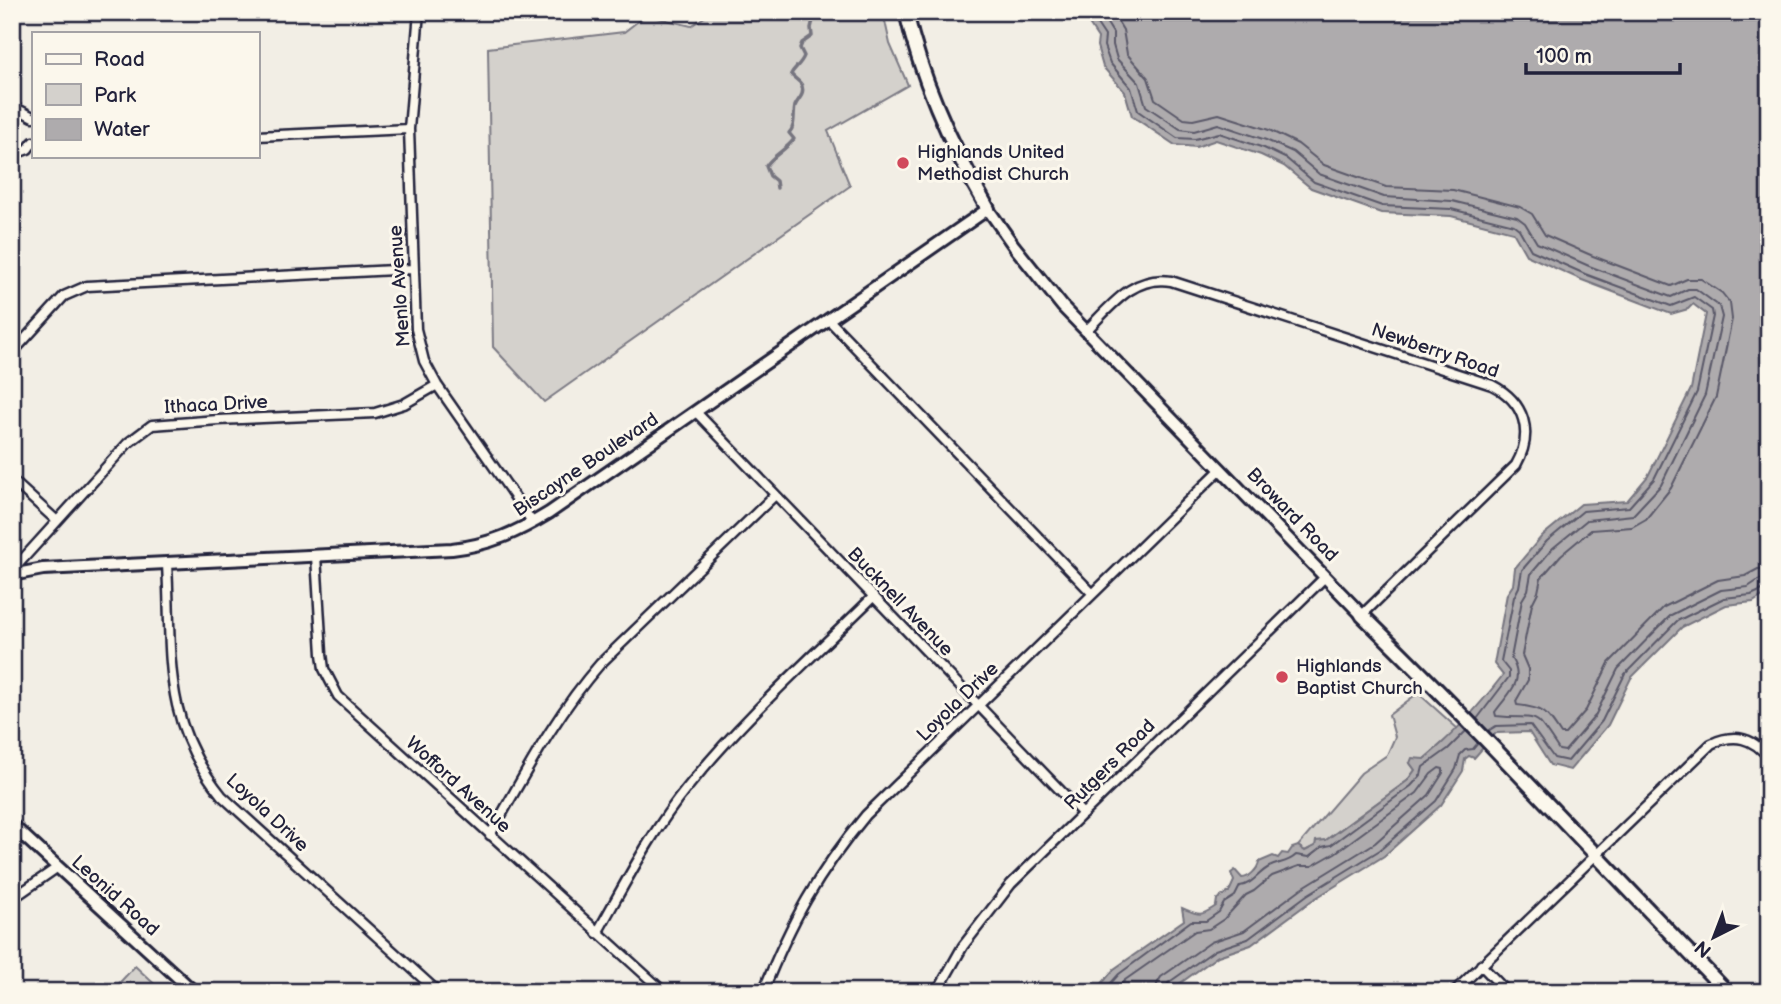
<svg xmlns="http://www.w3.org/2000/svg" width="1781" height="1004" font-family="'Balsamiq Sans',sans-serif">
  <rect width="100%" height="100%" fill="#f2eee5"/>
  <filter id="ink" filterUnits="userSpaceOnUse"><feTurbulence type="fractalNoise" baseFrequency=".0143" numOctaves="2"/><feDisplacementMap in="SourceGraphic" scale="14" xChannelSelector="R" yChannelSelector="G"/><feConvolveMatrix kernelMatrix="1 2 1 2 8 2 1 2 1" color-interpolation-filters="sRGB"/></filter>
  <g filter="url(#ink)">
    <path fill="#d4d1cc" stroke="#7b7a84" stroke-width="2" d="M 712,12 L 883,12 L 890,44 L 908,85 L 828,131 L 850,186 L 544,402 L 493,347 L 488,48 L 624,32 L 646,15 L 691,26 Z
      M 1418,693 L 1458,729 L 1424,759 L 1410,763 L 1415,770 L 1407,781 L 1326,840 L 1305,851 L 1298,846 L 1361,773 L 1387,755 L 1395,737 L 1389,715 Z
      M 135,966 L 163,992 L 111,992 Z"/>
    <path fill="#aeabad" stroke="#76747f" stroke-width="2" d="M 1081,12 L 1769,12 L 1769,592 L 1753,602 L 1726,605 L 1682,627 L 1631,678 L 1608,725 L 1570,770 L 1550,765 L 1529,732 L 1496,733 L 1474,758 L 1469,756 L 1465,759 L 1463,771 L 1441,805 L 1384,856 L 1311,901 L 1251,945 L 1218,956 L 1168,992 L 1095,992 L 1114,969 L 1184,920 L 1182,908 C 1199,915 1200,917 1216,906 L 1217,899 L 1229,892 L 1234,881 L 1231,873 L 1235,870 L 1242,878 C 1249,878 1258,869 1259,862 L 1273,856 L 1278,858 L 1282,853 L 1288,854 L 1292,848 L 1298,846 L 1305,851 L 1315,846 L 1316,841 L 1326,840 L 1407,781 L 1415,770 L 1410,763 L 1412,758 L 1424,759 C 1455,734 1479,706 1503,675 L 1494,664 L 1507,594 L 1513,585 L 1515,568 L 1542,536 L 1581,504 L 1627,501 L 1648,476 L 1691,389 L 1706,314 L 1693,304 L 1688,309 L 1671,314 L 1582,280 L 1526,255 L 1513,232 L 1451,216 L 1381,213 L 1311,188 L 1284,166 L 1261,155 L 1216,140 L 1196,147 L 1175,145 L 1132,116 L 1125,92 L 1103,67 L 1097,46 L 1098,38 Z"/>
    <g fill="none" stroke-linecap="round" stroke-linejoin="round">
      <path stroke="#5a5969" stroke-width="2" d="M 1089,12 L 1105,36 L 1104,46 L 1110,63 L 1131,88 L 1138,111 L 1177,138 L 1195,139 L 1219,133 L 1264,148 L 1287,159 L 1314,182 L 1382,206 L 1451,209 L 1514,225 L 1519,229 L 1531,250 L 1585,274 L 1671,306 L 1694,297 L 1712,310 L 1713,316 L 1697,392 L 1654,479 L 1629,507 L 1583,511 L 1547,541 L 1522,570 L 1519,587 L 1514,597 L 1501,661 L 1509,671 L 1509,677 L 1477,719
        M 1100,12 L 1113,33 L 1113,45 L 1117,59 L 1139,83 L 1146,106 L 1180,129 L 1194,131 L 1218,124 L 1266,140 L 1293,152 L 1319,174 L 1384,197 L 1452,201 L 1517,217 L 1525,223 L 1537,243 L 1589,266 L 1671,297 L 1688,289 L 1696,289 L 1719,306 L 1722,317 L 1705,395 L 1661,485 L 1633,515 L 1587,520 L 1553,548 L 1531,574 L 1528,590 L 1522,600 L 1511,658 C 1526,682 1509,692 1495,712 L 1496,716 C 1542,721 1531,707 1559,750 L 1565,751 L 1595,716 L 1618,669 L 1671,615 L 1721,590 L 1748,587 L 1760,579 L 1769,578
        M 1112,12 L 1123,30 L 1127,54 L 1148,78 L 1155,99 L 1184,119 L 1193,120 L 1219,114 L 1269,130 L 1298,144 L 1324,165 L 1386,187 L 1453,190 L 1520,207 L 1532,214 L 1545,235 L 1593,256 L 1671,286 L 1687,279 L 1701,279 L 1722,293 L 1730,303 L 1732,319 L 1716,397 L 1671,488 L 1646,519 L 1632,527 L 1591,530 L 1561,555 L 1541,578 L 1538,592 L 1532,604 L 1522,655 L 1528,669 L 1528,680 L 1516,701 L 1517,705 C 1544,708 1546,711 1561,734 L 1565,734 L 1586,710 L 1609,663 L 1664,607 L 1718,580 L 1745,576 L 1758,569 L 1769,568
        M 1488,731 L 1496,726 L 1530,725 L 1554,758 L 1568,761 L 1602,721 L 1625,674 L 1677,621 L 1724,598 L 1751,595 L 1769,587
        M 1103,992 L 1119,974 L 1191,921 L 1206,921 L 1219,912 L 1224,903 L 1235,896 L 1240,886 C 1253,884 1258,873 1269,867 C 1279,862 1288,863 1296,855 L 1309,857 L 1322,847 L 1331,845 L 1411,786 L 1421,775 L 1423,767 L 1448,749 L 1466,731
        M 1114,992 L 1125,980 L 1195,931 L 1209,929 L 1224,919 L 1246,895 L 1254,891 L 1272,876 L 1299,866 L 1312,866 L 1335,853 L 1417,793 L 1431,774 L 1439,768 L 1443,769 L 1443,773 L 1429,795 L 1375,843 L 1302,888 L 1244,931 L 1211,942 L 1161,977 L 1157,984 L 1156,992
        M 1165,992 L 1168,983 L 1215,950 L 1248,939 L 1307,895 L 1380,850 L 1436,801 L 1456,769 L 1460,755 L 1465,750 L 1473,749 L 1478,743"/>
      <path stroke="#76747f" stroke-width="3.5" d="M 777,188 L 776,181 L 770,176 L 766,166 C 773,155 786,150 794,139 L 789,133 C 796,126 793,115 795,106 C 798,99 805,95 802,86 C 800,80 794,79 791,74 C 795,67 801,64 804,56 L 800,48 L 802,43 L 812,36 L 811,28 L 815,12"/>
      <defs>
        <path id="minor" d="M 419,12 L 409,129 L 416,329 L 424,361 L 437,385 L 533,523
          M 12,106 L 33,117
          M 257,136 L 409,129
          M 12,155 L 28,149 L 33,142
          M 828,319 L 1092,593
          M 1086,331 C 1111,306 1133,275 1171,281 L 1492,385 C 1525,402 1534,433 1516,465 L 1362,615
          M 12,353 L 64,296 L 87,286 L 413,269
          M 696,412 L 1083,814
          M 12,480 L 57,521
          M 316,556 L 322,654 L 324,669 L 338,696 L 664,992
          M 167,564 C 172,654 161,721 222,796 L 438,992
          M 12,571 L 128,443 L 152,425 L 218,420 L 375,413 L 404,404 L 437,385
          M 490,835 C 524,776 555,715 600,664 L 775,495
          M 12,899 L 58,867
          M 597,933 C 625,884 651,832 687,788 C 742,719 810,659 873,597
          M 1481,965 L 1507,992
          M 763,992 C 791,922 817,874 866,815 L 1221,469
          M 937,992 L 963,946 L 1011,884 L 1325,577
          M 1454,992 L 1711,744 C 1734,733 1753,737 1769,758"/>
        <path id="tertiary" d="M 12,575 L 43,569 L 452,549 C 489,545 518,532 549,513 L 988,209 L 1014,246 L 1063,307 L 1362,615
          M 12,825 L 194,992"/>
        <path id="secondary" d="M 906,12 C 922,82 952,147 988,209
          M 1362,615 C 1487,737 1605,866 1727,992"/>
      </defs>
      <use href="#minor" stroke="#22223b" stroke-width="13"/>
      <use href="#tertiary" stroke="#22223b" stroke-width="16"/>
      <use href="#secondary" stroke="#22223b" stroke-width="18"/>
      <use href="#minor" stroke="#fbf7ec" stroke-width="8"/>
      <use href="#tertiary" stroke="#fbf7ec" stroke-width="10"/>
      <use href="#secondary" stroke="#fbf7ec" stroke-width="12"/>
    </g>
  </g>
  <g fill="#d1495b" stroke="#fbf7ec" stroke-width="2.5">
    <circle cx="903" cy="163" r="7"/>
    <circle cx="1282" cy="677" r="7"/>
  </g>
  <g text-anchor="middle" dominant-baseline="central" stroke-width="6" stroke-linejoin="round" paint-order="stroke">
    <g font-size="19" fill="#22223b" stroke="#fbf7ec" text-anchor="start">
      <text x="917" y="152">Highlands United<tspan x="917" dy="22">Methodist Church</tspan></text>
      <text x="1296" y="666">Highlands<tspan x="1296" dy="22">Baptist Church</tspan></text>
    </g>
    <g font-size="19" fill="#22223b" stroke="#fbf7ec">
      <text transform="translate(400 286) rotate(-94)">Menlo Avenue</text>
      <text transform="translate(1435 351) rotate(19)">Newberry Road</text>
      <text transform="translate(216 405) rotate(-3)">Ithaca Drive</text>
      <text transform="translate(586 465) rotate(-34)">Biscayne Boulevard</text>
      <text transform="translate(1292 515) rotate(46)">Broward Road</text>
      <text transform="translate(900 602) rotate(46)">Bucknell Avenue</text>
      <text transform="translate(958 702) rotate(-44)">Loyola Drive</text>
      <text transform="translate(1110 765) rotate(-45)">Rutgers Road</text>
      <text transform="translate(458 785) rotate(42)">Wofford Avenue</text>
      <text transform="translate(267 813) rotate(43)">Loyola Drive</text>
      <text transform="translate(115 896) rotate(42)">Leonid Road</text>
    </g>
  </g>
  <rect width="1781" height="1004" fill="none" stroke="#fbf7ec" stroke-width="42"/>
  <rect x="21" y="21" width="1739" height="962" fill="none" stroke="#22223b" stroke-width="2.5" filter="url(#ink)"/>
  <rect x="32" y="32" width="228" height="126" fill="#fbf7ec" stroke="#a4a2a5" stroke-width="2"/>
  <rect x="46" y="54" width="35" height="10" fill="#fbf7ec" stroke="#a4a2a5" stroke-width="2"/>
  <text x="94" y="66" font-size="21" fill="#22223b">Road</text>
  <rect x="46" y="84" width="35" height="21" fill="#d4d1cc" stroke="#a4a2a5" stroke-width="2"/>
  <text x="94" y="102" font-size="21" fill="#22223b">Park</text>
  <rect x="46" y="119" width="35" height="21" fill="#aeabad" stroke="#a4a2a5" stroke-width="2"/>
  <text x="94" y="136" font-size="21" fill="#22223b">Water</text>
  <g transform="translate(1714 937) rotate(222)" stroke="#fbf7ec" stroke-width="5" paint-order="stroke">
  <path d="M0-5L12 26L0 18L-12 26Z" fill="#22223b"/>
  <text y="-10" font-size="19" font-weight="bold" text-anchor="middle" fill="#22223b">N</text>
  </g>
  <path d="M1526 63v10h154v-10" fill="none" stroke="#22223b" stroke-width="3.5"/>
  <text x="1536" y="63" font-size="21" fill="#22223b" stroke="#fbf7ec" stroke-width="5" paint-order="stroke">100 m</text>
</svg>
